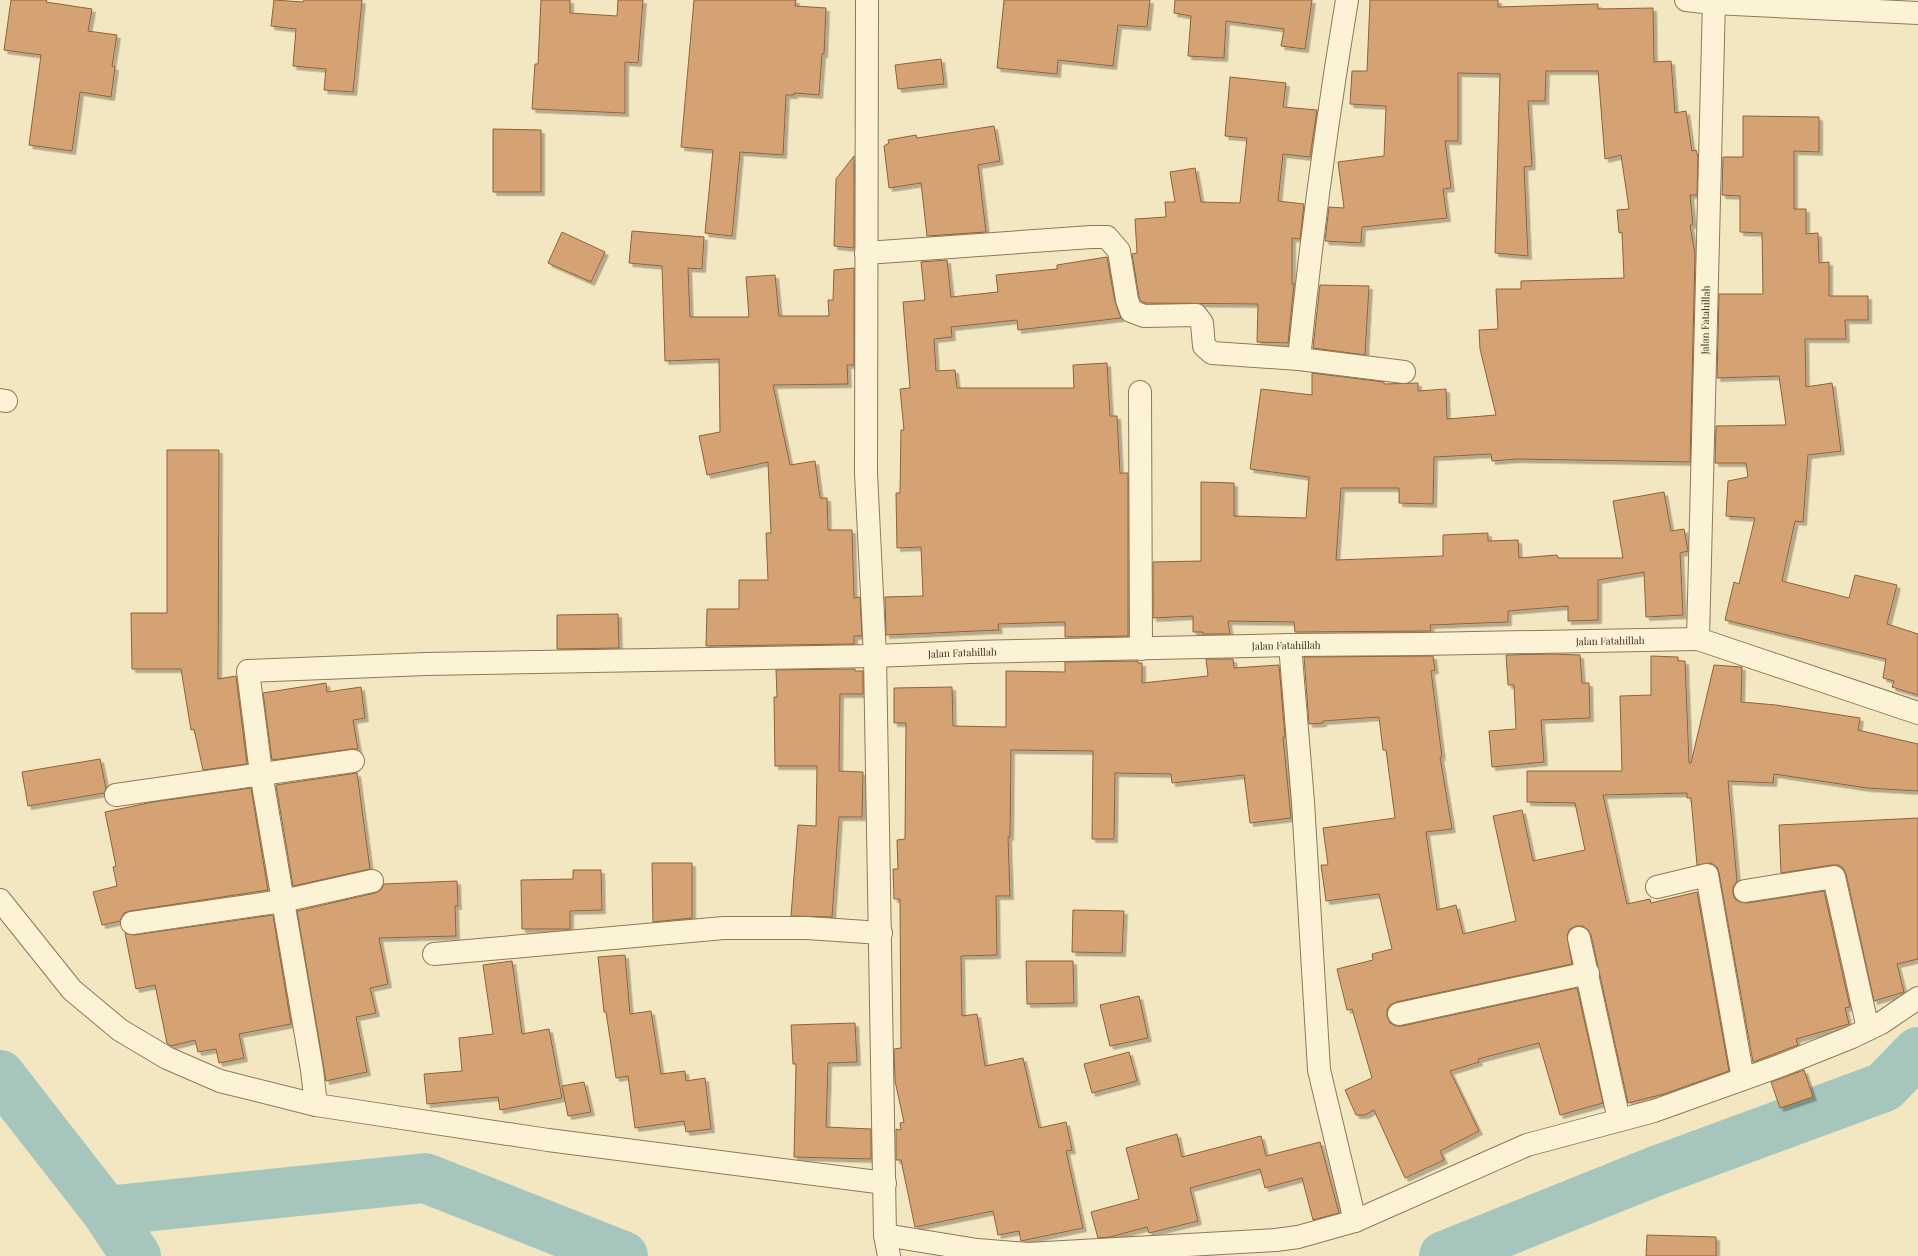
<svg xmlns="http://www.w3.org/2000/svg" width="1918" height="1256" font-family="'Playfair Display',serif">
  <defs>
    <filter id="shadow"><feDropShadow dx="3.5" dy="3.5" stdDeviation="0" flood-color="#0004"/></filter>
  </defs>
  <rect width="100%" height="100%" fill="#f3e7c2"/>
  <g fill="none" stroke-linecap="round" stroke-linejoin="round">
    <path stroke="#a5c5bd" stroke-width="50" d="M 0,1075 L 106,1211 L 136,1256
      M 106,1211 L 425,1178 L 623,1256
      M 1444,1256 L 1656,1171 L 1884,1087 L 1918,1052"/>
  </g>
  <path fill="#d5a273" stroke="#916139" filter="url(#shadow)" d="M 11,0 L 47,0 L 46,2 L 92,9 L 88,31 L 117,35 L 112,66 L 115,67 L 111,97 L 80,92 L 72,151 L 29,145 L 41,55 L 4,50 Z
    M 274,0 L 303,2 L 304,0 L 362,0 L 353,92 L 324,90 L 326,69 L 293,66 L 296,29 L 271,26 Z
    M 541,0 L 570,0 L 570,13 L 617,16 L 618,0 L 643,0 L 638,63 L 625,62 L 625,113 L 532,109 L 535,64 L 538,64 Z
    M 694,0 L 796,0 L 795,6 L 826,8 L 824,54 L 822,54 L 819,95 L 794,93 L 794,95 L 786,95 L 783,155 L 740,152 L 732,236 L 705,233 L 713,150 L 681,147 Z
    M 1004,0 L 1150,0 L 1147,27 L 1118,25 L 1113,66 L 1058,60 L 1057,74 L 997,68 Z
    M 1175,0 L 1312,0 L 1305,49 L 1281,46 L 1284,29 L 1226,21 L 1224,58 L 1188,56 L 1191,16 L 1174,13 Z
    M 1370,0 L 1498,0 L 1498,7 L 1598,4 L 1598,9 L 1653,8 L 1654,62 L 1671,61 L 1675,113 L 1686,111 L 1692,151 L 1696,150 L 1698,157 L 1697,195 L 1690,195 L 1693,225 L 1690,225 L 1695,254 L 1690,462 L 1517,459 L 1492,461 L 1491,454 L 1434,457 L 1433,504 L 1399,503 L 1399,488 L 1341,488 L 1336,560 L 1443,556 L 1443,535 L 1488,533 L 1488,541 L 1518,540 L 1519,558 L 1557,555 L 1558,558 L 1623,558 L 1613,501 L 1664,492 L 1671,531 L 1684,529 L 1688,551 L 1680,553 L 1683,615 L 1646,617 L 1644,572 L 1598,580 L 1598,620 L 1568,621 L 1568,606 L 1508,611 L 1508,622 L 1430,625 L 1431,631 L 1295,632 L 1294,622 L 1228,621 L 1230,634 L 1203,634 L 1203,632 L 1193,632 L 1193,616 L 1153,618 L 1153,562 L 1201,561 L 1201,482 L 1234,483 L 1234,516 L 1306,518 L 1309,477 L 1250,469 L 1261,389 L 1312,395 L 1312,373 L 1384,382 L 1384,384 L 1418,383 L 1418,391 L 1446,389 L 1447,419 L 1496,415 L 1480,349 L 1479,330 L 1498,329 L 1496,289 L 1521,289 L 1521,281 L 1624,278 L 1622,232 L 1619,233 L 1617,210 L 1629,209 L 1621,155 L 1605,159 L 1598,71 L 1546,71 L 1545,101 L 1528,101 L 1532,166 L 1524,167 L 1528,256 L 1495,253 L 1500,74 L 1458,73 L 1458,141 L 1445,141 L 1451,188 L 1443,189 L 1447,218 L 1362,227 L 1361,243 L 1325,241 L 1329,207 L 1344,208 L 1338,162 L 1384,156 L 1386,106 L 1350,104 L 1352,71 L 1367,71 Z
    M 941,59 L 944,84 L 898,89 L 895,65 Z
    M 1230,77 L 1286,83 L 1283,107 L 1317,110 L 1310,157 L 1283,154 L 1278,201 L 1304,204 L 1300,239 L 1292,238 L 1292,284 L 1294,284 L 1288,343 L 1257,342 L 1258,304 L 1146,303 L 1141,301 L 1139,297 L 1132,254 L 1137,253 L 1135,219 L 1166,217 L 1165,202 L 1175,202 L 1170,172 L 1195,168 L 1201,202 L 1240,203 L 1247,138 L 1225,136 Z
    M 1743,116 L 1819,117 L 1819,152 L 1794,151 L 1794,209 L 1806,209 L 1806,234 L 1818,233 L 1819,263 L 1829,262 L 1829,296 L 1868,296 L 1868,320 L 1845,320 L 1846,339 L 1805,339 L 1806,387 L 1832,383 L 1841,451 L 1808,455 L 1803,522 L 1795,521 L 1782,581 L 1849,598 L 1855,575 L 1897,585 L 1887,624 L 1918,634 L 1918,695 L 1892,687 L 1894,681 L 1883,678 L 1886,659 L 1725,620 L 1734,582 L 1739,584 L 1755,518 L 1726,516 L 1728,481 L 1748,477 L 1746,463 L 1715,463 L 1716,426 L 1786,425 L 1779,376 L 1717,378 L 1719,294 L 1763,294 L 1762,233 L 1740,232 L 1740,196 L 1722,195 L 1723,157 L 1743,157 Z
    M 994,126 L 1000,161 L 978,165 L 986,232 L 927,236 L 921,183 L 889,188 L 884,146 L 889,143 L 888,140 L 916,135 L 917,138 Z
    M 493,129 L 541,130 L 541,192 L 493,192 Z
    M 854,156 L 854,248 L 834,246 L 836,179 Z
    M 632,231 L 704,237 L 702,269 L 688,268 L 690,317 L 749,317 L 746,277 L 775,275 L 779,316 L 829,316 L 828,300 L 833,300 L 834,270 L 854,268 L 854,365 L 847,365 L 848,384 L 773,385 L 790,465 L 815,461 L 820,498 L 827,498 L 828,530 L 852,530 L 854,598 L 860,597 L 862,636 L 854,636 L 854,644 L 706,646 L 707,609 L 739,609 L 739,580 L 768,580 L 766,533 L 771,533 L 768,462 L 707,475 L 699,436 L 720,432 L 719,359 L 665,361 L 662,266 L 629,263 Z
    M 562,232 L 605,252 L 591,282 L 548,263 Z
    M 1107,257 L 1115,302 L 1121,318 L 1018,330 L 1017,320 L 951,327 L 952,337 L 934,339 L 936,371 L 955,370 L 957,388 L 1074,388 L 1073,365 L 1107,363 L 1110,416 L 1117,416 L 1120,473 L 1128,473 L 1128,636 L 1065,637 L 1065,622 L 998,624 L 999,630 L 886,635 L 885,597 L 923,596 L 921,547 L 897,548 L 896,493 L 900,493 L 901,430 L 904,430 L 900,389 L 910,388 L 903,302 L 925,300 L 921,262 L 947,260 L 951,297 L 998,292 L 996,275 L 1057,269 L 1057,265 Z
    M 1320,285 L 1369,286 L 1365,355 L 1313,348 Z
    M 167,450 L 219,450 L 218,679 L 236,676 L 247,764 L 203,770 L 194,729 L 191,730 L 181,669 L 132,669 L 131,613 L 167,613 Z
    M 618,614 L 619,648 L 557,649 L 557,615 Z
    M 1550,654 L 1580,655 L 1582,683 L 1589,683 L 1590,718 L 1541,720 L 1544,762 L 1492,767 L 1489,731 L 1516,729 L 1514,685 L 1508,685 L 1506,655 Z
    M 1433,656 L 1435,670 L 1431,671 L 1442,757 L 1440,757 L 1452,829 L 1426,832 L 1437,910 L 1456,905 L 1463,934 L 1516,921 L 1493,816 L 1522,810 L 1533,861 L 1585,850 L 1575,803 L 1527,802 L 1527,771 L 1622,771 L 1620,696 L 1651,695 L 1651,656 L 1678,657 L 1678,661 L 1685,661 L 1689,763 L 1691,763 L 1714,665 L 1742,667 L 1741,702 L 1776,705 L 1860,718 L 1858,730 L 1918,744 L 1918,791 L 1867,788 L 1774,774 L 1773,783 L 1728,781 L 1737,881 L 1733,887 L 1733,893 L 1735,899 L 1740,902 L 1747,903 L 1824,891 L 1850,1007 L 1845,1008 L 1849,1024 L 1796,1039 L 1798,1045 L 1753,1062 L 1719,873 L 1717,867 L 1711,863 L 1697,865 L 1691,798 L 1687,798 L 1687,793 L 1603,795 L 1627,904 L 1650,899 L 1651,903 L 1697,892 L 1729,1071 L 1664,1094 L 1628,1103 L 1591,935 L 1588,930 L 1583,926 L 1576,926 L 1570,929 L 1567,935 L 1572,964 L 1396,1002 L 1390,1005 L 1387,1010 L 1387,1016 L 1390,1023 L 1396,1026 L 1402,1026 L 1577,988 L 1603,1103 L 1560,1115 L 1539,1043 L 1478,1059 L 1479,1062 L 1450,1071 L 1479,1131 L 1440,1151 L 1444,1160 L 1405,1178 L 1374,1110 L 1365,1115 L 1356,1115 L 1345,1090 L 1372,1078 L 1352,1009 L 1347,1010 L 1337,969 L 1373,960 L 1372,954 L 1392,949 L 1379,894 L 1326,901 L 1321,865 L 1328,865 L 1323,828 L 1395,818 L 1386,750 L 1383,750 L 1379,717 L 1323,721 L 1323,723 L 1309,724 L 1304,657 Z
    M 1206,659 L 1233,659 L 1234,668 L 1279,665 L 1285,737 L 1283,737 L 1291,818 L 1250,823 L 1244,775 L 1172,783 L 1171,774 L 1115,773 L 1114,839 L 1092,839 L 1093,751 L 1011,750 L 1010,837 L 1008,837 L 1010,896 L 996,896 L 997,955 L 961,956 L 962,1016 L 977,1014 L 985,1066 L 1023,1058 L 1039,1128 L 1066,1122 L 1072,1150 L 1066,1151 L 1083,1228 L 1021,1241 L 1019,1231 L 998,1235 L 993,1211 L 915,1227 L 901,1160 L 896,1160 L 896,1129 L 901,1130 L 900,1123 L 904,1122 L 895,1081 L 894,1049 L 901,1048 L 900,899 L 894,899 L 893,869 L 898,869 L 897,840 L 905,839 L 906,723 L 894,723 L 894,688 L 952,687 L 953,726 L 1006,727 L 1006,671 L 1065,672 L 1065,662 L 1138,661 L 1138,663 L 1142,663 L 1142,683 L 1208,676 Z
    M 855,669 L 855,671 L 863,671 L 863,694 L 840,694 L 839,771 L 863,772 L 862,817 L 839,817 L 832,917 L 791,916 L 798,825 L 816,826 L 817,766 L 775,766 L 774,697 L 777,697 L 776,670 Z
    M 326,683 L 327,692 L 361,687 L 365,718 L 353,720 L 358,749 L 351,749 L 272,760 L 263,693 Z
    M 100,759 L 106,789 L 104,793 L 28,806 L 22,772 Z
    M 357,773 L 370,869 L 293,886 L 276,785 Z
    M 251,788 L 268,890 L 130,911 L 124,913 L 120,921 L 102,925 L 93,892 L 117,886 L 113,867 L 116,866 L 105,812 L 153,802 Z
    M 1918,818 L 1918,959 L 1897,964 L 1904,992 L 1874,1001 L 1846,874 L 1844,869 L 1839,865 L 1832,865 L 1781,873 L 1779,825 Z
    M 652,863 L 692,863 L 692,918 L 653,922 Z
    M 573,870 L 601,870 L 602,910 L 570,911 L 570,929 L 522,929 L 521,880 L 573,879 Z
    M 457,881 L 458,906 L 455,906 L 456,936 L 379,938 L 388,984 L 370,988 L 376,1013 L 356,1017 L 367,1072 L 326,1081 L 297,911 L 375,893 L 381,890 L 384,884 Z
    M 1073,910 L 1124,911 L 1122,953 L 1072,952 Z
    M 273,915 L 291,1024 L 239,1034 L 244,1058 L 219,1063 L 216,1049 L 198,1052 L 195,1040 L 171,1046 L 167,1043 L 155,985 L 136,989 L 125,933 L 134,935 Z
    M 625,955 L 630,1014 L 651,1011 L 661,1074 L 685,1071 L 686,1081 L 705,1078 L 711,1129 L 686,1132 L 684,1121 L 635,1128 L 628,1076 L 616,1078 L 606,1012 L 604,1012 L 598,957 Z
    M 512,961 L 522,1034 L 549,1029 L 562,1098 L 500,1110 L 498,1097 L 427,1104 L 424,1074 L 462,1071 L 459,1038 L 493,1034 L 483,965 Z
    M 1026,961 L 1073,961 L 1074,1003 L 1027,1004 Z
    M 1139,996 L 1148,1038 L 1110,1046 L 1100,1005 Z
    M 855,1023 L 857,1062 L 828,1063 L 826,1127 L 871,1129 L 871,1159 L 794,1157 L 796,1064 L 793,1064 L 791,1025 Z
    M 1129,1052 L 1137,1081 L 1092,1093 L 1084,1064 Z
    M 1804,1070 L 1813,1097 L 1780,1108 L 1771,1082 Z
    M 584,1082 L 591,1112 L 568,1116 L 562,1086 Z
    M 1177,1134 L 1182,1157 L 1261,1136 L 1266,1156 L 1320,1142 L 1339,1213 L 1313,1220 L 1302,1178 L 1265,1188 L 1260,1169 L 1190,1188 L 1198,1221 L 1149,1233 L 1147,1227 L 1110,1237 L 1098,1238 L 1091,1212 L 1139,1199 L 1126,1148 Z
    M 1647,1235 L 1716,1237 L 1716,1256 L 1646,1256 Z"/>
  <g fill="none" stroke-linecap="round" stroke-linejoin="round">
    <defs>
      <g id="minor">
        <path d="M 867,0 L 866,473 L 875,656 L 885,1235 L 889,1256"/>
        <path d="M 1686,0 L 1713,3 L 1918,13"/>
        <path d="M 866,253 L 1091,237 L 1107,237 L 1119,251 L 1127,300 L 1131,311 L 1144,316 L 1196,315 L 1202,323 L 1204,346 L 1212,353 L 1299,359 C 1311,239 1327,119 1347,0"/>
        <path d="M 1299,359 L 1404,372"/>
        <path d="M 1140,392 L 1141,649"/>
        <path d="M 0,400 L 6,401"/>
        <path d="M 1290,645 L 1303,802 L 1319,1070 L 1355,1221"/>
        <path d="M 116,795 L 353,761"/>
        <path d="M 1657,887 L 1707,875 L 1743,1079"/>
        <path d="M 1745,891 L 1834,877 L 1868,1029"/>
        <path d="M 0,900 L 72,990 L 120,1030 L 167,1058 L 220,1081 L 316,1105 L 548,1140 L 885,1183"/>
        <path d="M 132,923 L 283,901 L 372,881"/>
        <path d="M 1579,938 L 1619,1120"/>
        <path d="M 434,954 L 724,928 L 807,928 L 881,933"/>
        <path d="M 1399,1014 L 1588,973"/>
        <path id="s1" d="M 316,1105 L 312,1070 L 261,773 L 248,671 L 426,664 L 875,656 L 970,652 L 1290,645 L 1421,644 L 1698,639"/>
        <path d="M 885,1235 L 977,1250 L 1028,1254 L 1276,1240 L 1298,1237 L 1355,1221 L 1527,1145 L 1654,1111 L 1782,1065 L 1852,1037 L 1881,1023 L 1918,998"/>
      </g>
      <path id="tertiary" d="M 1714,0 L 1698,639 L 1918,713"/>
    </defs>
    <use href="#minor" stroke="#8f7856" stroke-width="24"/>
    <use href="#tertiary" stroke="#8f7856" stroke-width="24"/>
    <use href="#minor" stroke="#fcf3d6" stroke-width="22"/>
    <use href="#tertiary" stroke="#fcf3d6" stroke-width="22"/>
  </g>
  <g text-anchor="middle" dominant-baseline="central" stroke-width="4" stroke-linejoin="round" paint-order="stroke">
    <g font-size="10" fill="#3d2e1c" stroke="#f9f0d2">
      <text transform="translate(1705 320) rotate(-89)">Jalan Fatahillah</text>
      <text stroke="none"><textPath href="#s1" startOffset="1802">Jalan Fatahillah</textPath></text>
      <text stroke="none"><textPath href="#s1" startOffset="1478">Jalan Fatahillah</textPath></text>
      <text stroke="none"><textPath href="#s1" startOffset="1154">Jalan Fatahillah</textPath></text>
    </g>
  </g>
</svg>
